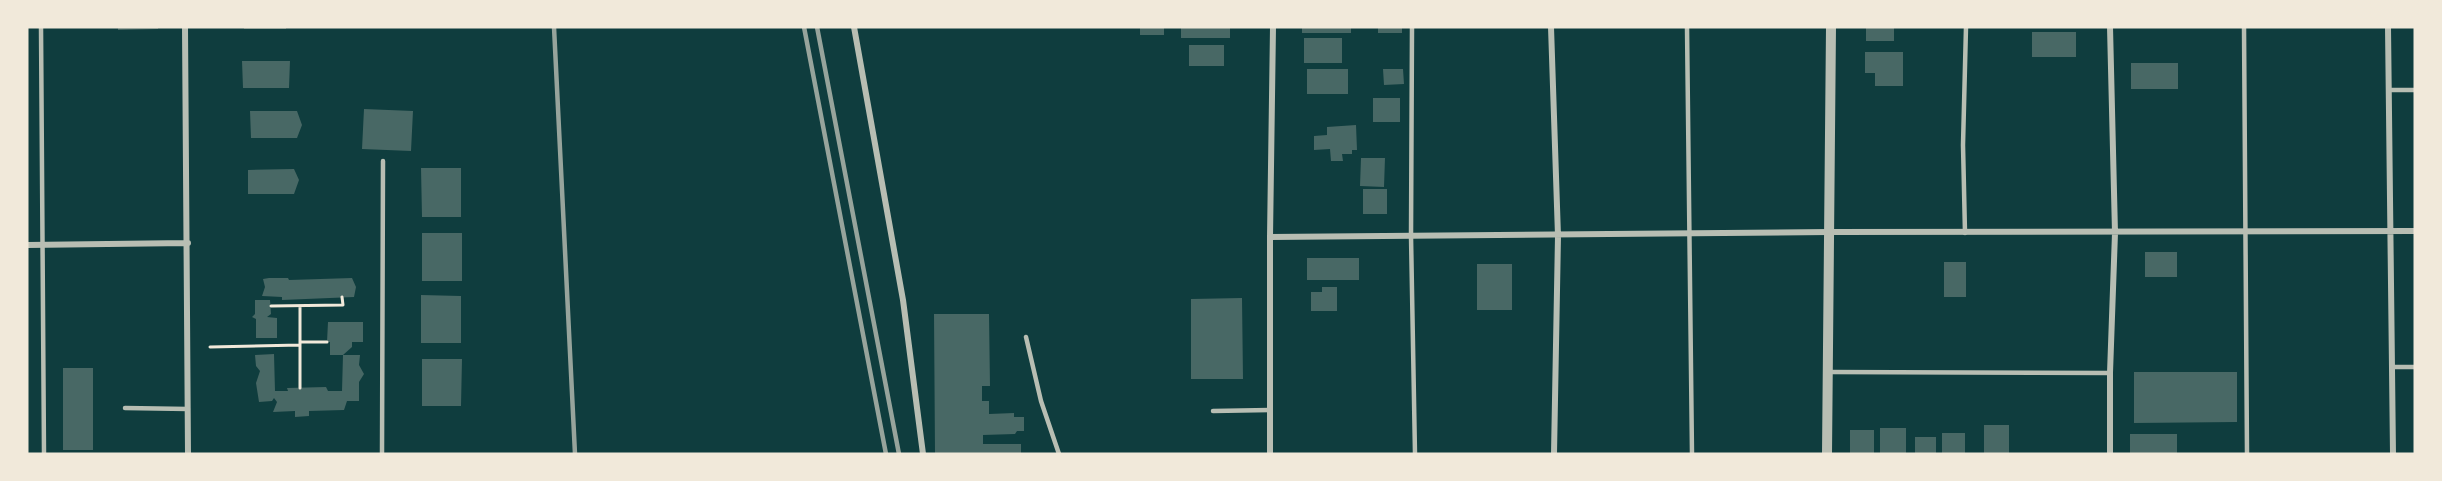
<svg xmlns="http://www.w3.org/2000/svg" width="2442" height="481" font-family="Karla,sans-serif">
  <rect width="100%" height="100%" fill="#0f3d3e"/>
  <path fill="#486865" d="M 118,27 L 158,27 L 158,29 L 118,30 Z
    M 244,27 L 286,27 L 286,29 L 244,29 Z
    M 1140,27 L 1164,27 L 1164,35 L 1140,35 Z
    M 1181,27 L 1230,27 L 1230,38 L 1181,38 Z
    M 1302,27 L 1351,27 L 1351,33 L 1302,33 Z
    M 1378,27 L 1402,27 L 1402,33 L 1378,33 Z
    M 1866,27 L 1894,27 L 1894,41 L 1866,41 Z
    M 2032,32 L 2076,32 L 2076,57 L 2032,57 Z
    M 1304,38 L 1342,38 L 1342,63 L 1304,63 Z
    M 1189,45 L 1224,45 L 1224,66 L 1189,66 Z
    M 1865,52 L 1903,52 L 1903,86 L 1875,86 L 1875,73 L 1865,73 Z
    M 242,61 L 290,61 L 289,88 L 243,88 Z
    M 2131,63 L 2178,63 L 2178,89 L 2131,89 Z
    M 1307,69 L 1348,69 L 1348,94 L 1307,94 Z
    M 1383,69 L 1403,69 L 1404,84 L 1384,85 Z
    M 1373,98 L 1400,98 L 1400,122 L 1373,122 Z
    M 364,109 L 413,111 L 411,151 L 362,149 Z
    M 250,111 L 297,111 L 302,125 L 297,138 L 251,138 Z
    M 1356,125 L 1357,150 L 1352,150 L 1352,154 L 1342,154 L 1343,161 L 1331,161 L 1330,149 L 1314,150 L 1314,136 L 1327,135 L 1327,127 Z
    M 1361,158 L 1385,158 L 1384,187 L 1360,186 Z
    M 421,168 L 461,168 L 461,217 L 422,217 Z
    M 294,169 L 299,180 L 294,194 L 248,194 L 248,170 Z
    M 1363,189 L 1387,189 L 1387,214 L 1363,214 Z
    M 422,233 L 462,233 L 462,281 L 422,281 Z
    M 2145,252 L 2177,252 L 2177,277 L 2145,277 Z
    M 1307,258 L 1359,258 L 1359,280 L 1307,280 Z
    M 1944,262 L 1966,262 L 1966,297 L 1944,297 Z
    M 1477,264 L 1512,264 L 1512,310 L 1477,310 Z
    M 269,278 L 288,278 L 289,280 L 352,278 L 356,287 L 354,297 L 282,300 L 282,297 L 262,296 L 265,287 L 263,279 Z
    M 1322,287 L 1337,287 L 1337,311 L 1311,311 L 1311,292 L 1322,292 Z
    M 421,295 L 461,296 L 461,343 L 421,343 Z
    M 1242,298 L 1243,379 L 1191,379 L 1191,299 Z
    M 255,300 L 270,300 L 271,314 L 267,317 L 277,318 L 277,338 L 256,338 L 256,319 L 252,317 L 255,314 Z
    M 934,314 L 989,314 L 990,386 L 982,386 L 982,401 L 989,401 L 989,414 L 1014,413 L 1014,417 L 1024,417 L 1024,431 L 1017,431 L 1015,434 L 983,435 L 983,444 L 1021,444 L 1021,454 L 935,454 Z
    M 328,322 L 363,322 L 363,342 L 352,342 L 352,347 L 343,355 L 330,355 L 330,342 L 327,342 Z
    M 274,354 L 275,391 L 288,391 L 287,388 L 326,387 L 328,391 L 342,391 L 343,355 L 360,355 L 359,365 L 364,374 L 359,382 L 359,401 L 347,401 L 344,410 L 309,411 L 309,416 L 295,417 L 295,411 L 273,412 L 277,402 L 274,398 L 272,401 L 259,402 L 256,383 L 260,371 L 256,366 L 255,355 Z
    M 422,359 L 462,359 L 461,406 L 422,406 Z
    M 63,368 L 93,368 L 93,450 L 63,450 Z
    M 2134,372 L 2237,372 L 2237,422 L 2134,423 Z
    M 1984,425 L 2009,425 L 2009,454 L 1984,454 Z
    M 1880,428 L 1906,428 L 1906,454 L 1880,454 Z
    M 1850,430 L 1874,430 L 1874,454 L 1850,454 Z
    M 1942,433 L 1965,433 L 1965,454 L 1942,454 Z
    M 2130,434 L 2177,434 L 2177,454 L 2130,454 Z
    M 1915,437 L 1936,437 L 1936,454 L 1915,454 Z"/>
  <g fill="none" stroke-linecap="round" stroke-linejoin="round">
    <path stroke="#f1e9da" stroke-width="3" d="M 271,306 L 343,305 L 342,297
      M 300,306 L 300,388
      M 300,342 L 327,342
      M 210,347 L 300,345"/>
    <path stroke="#b8beb3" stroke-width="4.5" d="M 41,27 L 44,454
      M 1412,27 L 1411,236 L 1415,454
      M 1687,27 L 1692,454
      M 2244,27 L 2247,454
      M 2389,90 L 2415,90
      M 1965,233 L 1963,145 L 1966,27
      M 1026,337 L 1041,401 L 1059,454
      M 2392,367 L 2415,367
      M 1828,372 L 2110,373
      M 125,408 L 188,409
      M 1213,411 L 1270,410
      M 382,454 L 383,161"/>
    <path stroke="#b8beb3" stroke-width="6" d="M 185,27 L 188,454
      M 854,27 L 903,300 L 923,454
      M 1551,27 L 1558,236 L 1554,454
      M 2388,27 L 2393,454
      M 1270,237 L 1830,232 L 2415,231
      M 27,245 L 188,243
      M 1270,454 L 1270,237 L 1273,27
      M 2110,454 L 2110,373 L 2115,233 L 2110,27"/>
    <path stroke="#b8beb3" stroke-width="10" d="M 1827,454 L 1831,27"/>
    <path stroke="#97a49c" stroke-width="4.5" d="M 554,27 L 575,454
      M 804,27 L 886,454
      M 817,27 L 899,454"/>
  </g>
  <rect width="2442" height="481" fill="none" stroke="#f1e9da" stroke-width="57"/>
</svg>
